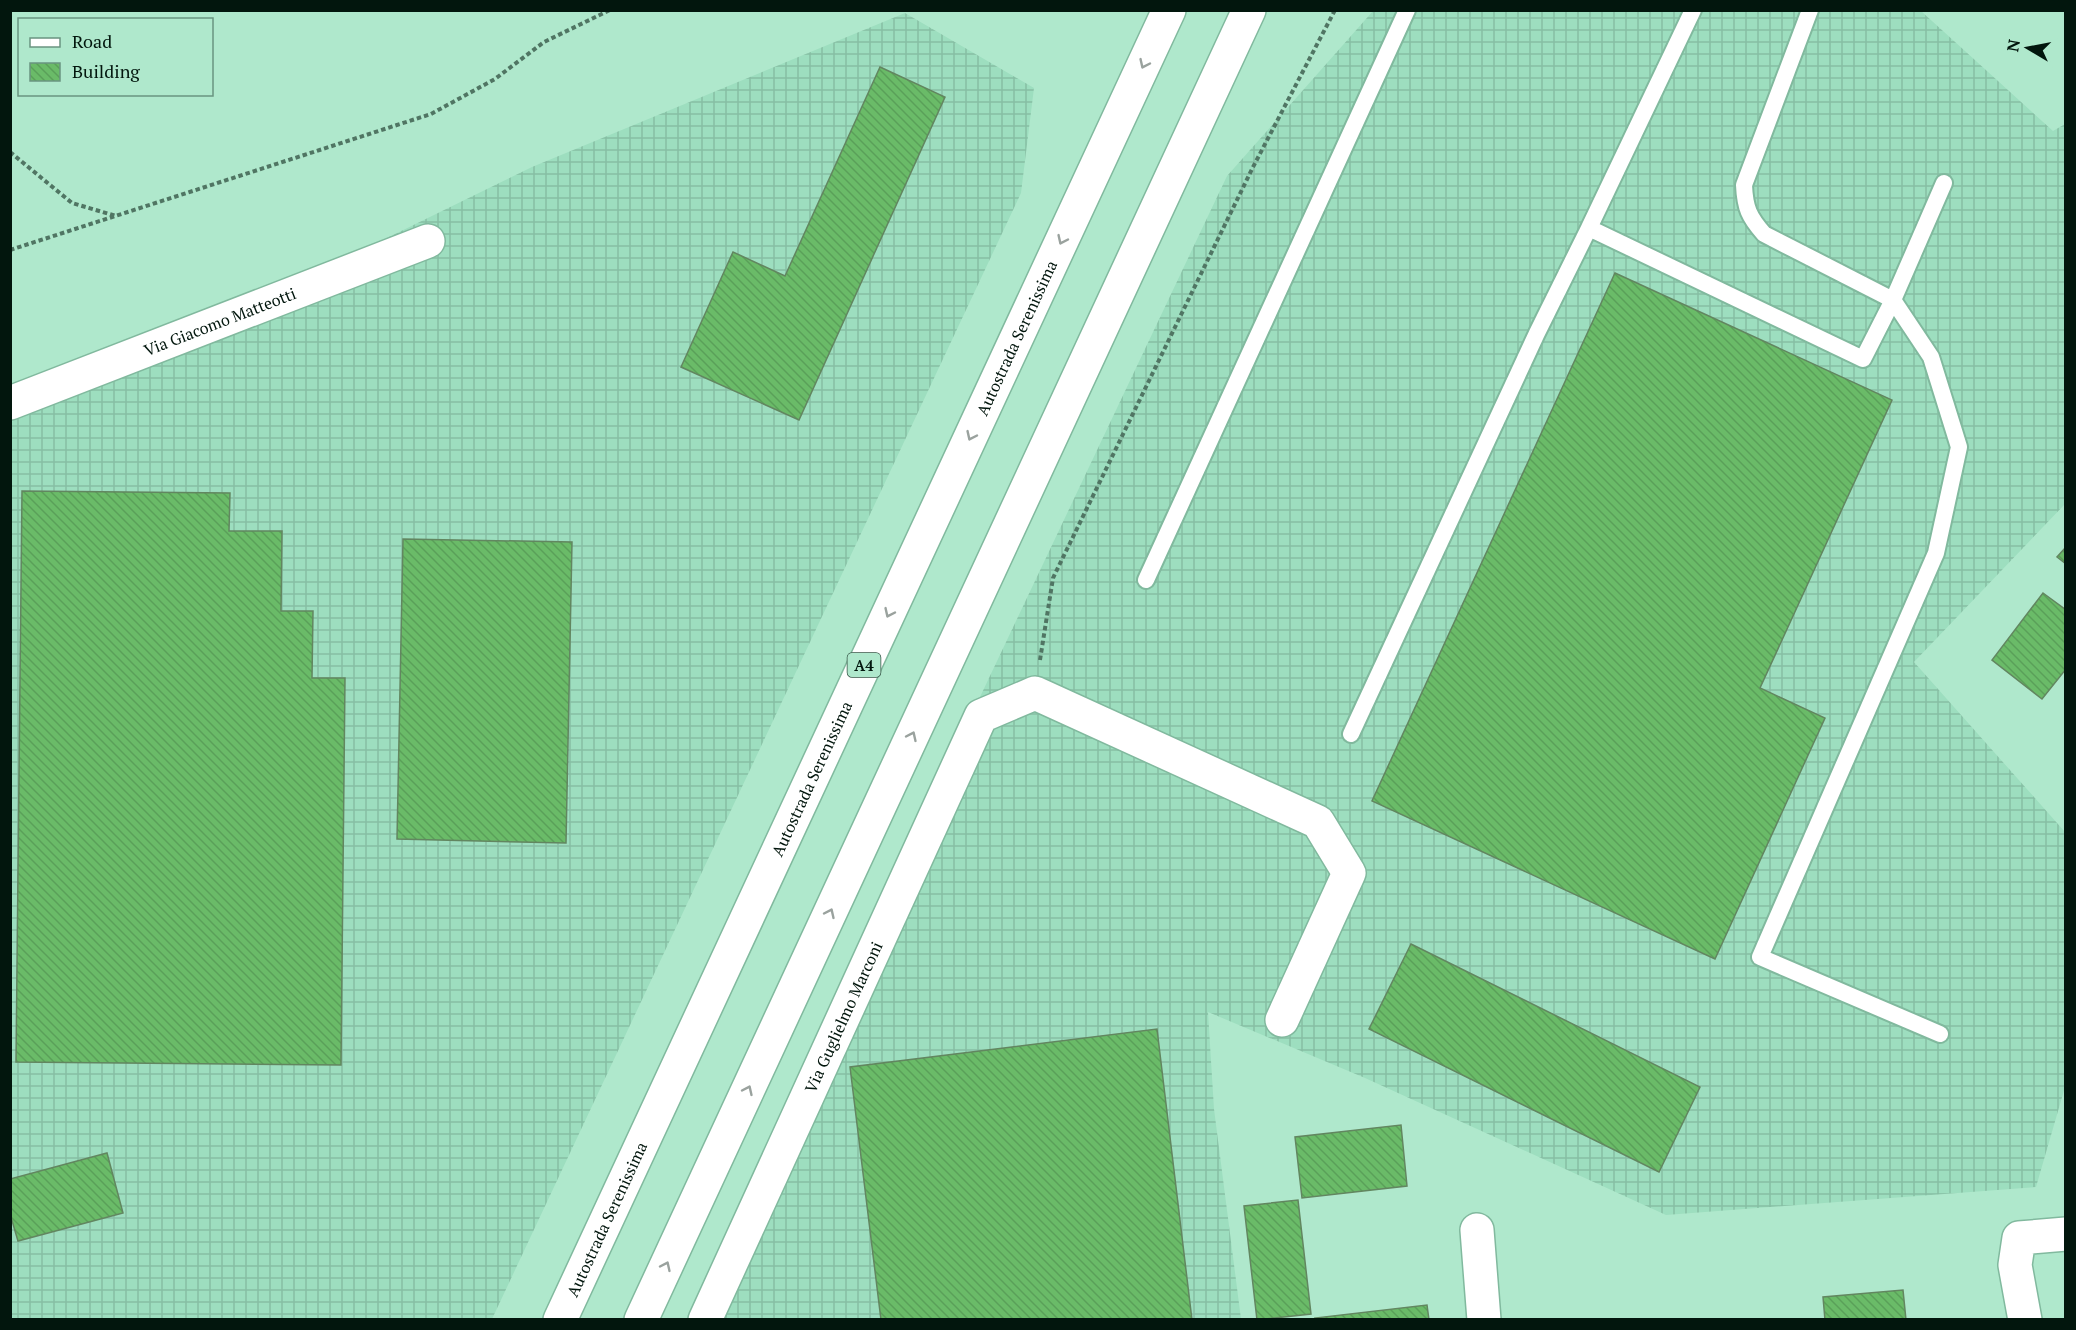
<svg xmlns="http://www.w3.org/2000/svg" width="2076" height="1330" font-family="'PT Serif',serif">
  <defs>
    <pattern id="industrial-grid" width="8" height="8" patternUnits="userSpaceOnUse" patternTransform="scale(1.5)"><rect width="8" height="8" fill="#9ddebf"/><path d="M0 4h8M4 0v8" fill="none" stroke="#86bea3"/></pattern>
    <pattern id="building-back-hatch" width="6" height="6" patternUnits="userSpaceOnUse" patternTransform="scale(1.5)"><rect width="6" height="6" fill="#6abb68"/><path d="M-1 5l2 2M0 0l6 6M5-1l2 2" fill="none" stroke="#5aa059"/></pattern>
  </defs>
  <rect width="100%" height="100%" fill="#afe8cc"/>
  <path fill="url(#industrial-grid)" d="M 1373,11 L 1921,11 L 2053,131 L 2065,124 L 2065,504 L 1914,662 L 2065,832 L 2065,1087 L 2036,1187 L 1666,1215 L 1365,1078 L 1208,1012 L 1214,1109 L 1241,1319 L 692,1320 L 980,697 L 1227,176 Z
    M 905,13 L 1034,88 L 1021,193 L 492,1319 L 11,1320 L 11,422 L 532,167 Z"/>
  <path fill="url(#building-back-hatch)" stroke="#628660" stroke-width="1.5" d="M 880,67 L 945,97 L 799,420 L 681,367 L 733,252 L 785,276 Z
    M 1615,273 L 1892,400 L 1760,688 L 1825,718 L 1715,959 L 1372,801 Z
    M 22,491 L 230,493 L 229,531 L 282,531 L 281,611 L 313,611 L 312,678 L 345,678 L 341,1065 L 16,1062 Z
    M 403,539 L 572,542 L 566,843 L 397,839 Z
    M 2066,547 L 2066,564 L 2057,557 Z
    M 2043,593 L 2066,610 L 2066,669 L 2042,699 L 1992,660 Z
    M 1411,944 L 1700,1087 L 1659,1172 L 1369,1029 Z
    M 1157,1029 L 1192,1320 L 881,1320 L 850,1067 Z
    M 1401,1125 L 1407,1186 L 1302,1198 L 1295,1137 Z
    M 107,1153 L 123,1213 L 18,1241 L 10,1214 L 10,1179 Z
    M 1298,1200 L 1311,1314 L 1257,1320 L 1244,1206 Z
    M 1903,1290 L 1906,1320 L 1825,1320 L 1823,1297 Z
    M 1427,1305 L 1429,1320 L 1316,1320 L 1315,1318 Z"/>
  <g fill="none" stroke-linecap="round" stroke-linejoin="round">
    <defs>
      <path id="lane" d="M 1589,228 L 1693,10
        M 1146,580 L 1407,10
        M 1351,734 L 1537,333 L 1589,228 L 1863,359 L 1893,300 L 1764,234 C 1749,217 1745,208 1744,185 L 1810,10
        M 1940,1034 L 1760,957 L 1936,553 L 1959,447 L 1931,357 L 1893,300 L 1944,183"/>
      <g id="street">
        <path id="s1" d="M 10,403 L 428,241"/>
        <path d="M 1477,1230 L 1484,1320"/>
        <path id="s2" d="M 705,1320 L 981,716 L 1035,693 L 1318,822 L 1349,873 L 1282,1020"/>
        <path d="M 2025,1320 L 2015,1265 L 2019,1238 L 2066,1234"/>
      </g>
      <g id="highway">
        <path id="s3" d="M 560,1320 L 1169,10"/>
        <path d="M 641,1320 L 1249,10"/>
      </g>
    </defs>
    <use href="#lane" stroke="#81b99e" stroke-width="20"/>
    <use href="#street" stroke="#81b99e" stroke-width="36"/>
    <use href="#highway" stroke="#81b99e" stroke-width="36"/>
    <path stroke="#507563" stroke-width="4" stroke-dasharray="4.5 3" stroke-linecap="butt" d="M 10,152 L 72,203 L 116,216
      M 10,250 L 431,114 L 495,79 L 544,42 L 610,10
      M 1040,660 L 1053,578 L 1252,169 L 1335,10"/>
    <use href="#lane" stroke="#fff" stroke-width="16"/>
    <use href="#street" stroke="#fff" stroke-width="33"/>
    <use href="#highway" stroke="#fff" stroke-width="33"/>
  </g>
  <defs><path id="oneway-chevron" d="M-2-3.5L2.5 0L-2 3.5" fill="none" stroke-width="1.6" stroke-linecap="round" stroke-linejoin="round" transform="scale(1.5)"/></defs>
  <g stroke="#9aa29e">
    <use href="#oneway-chevron" transform="translate(1144 64) rotate(115)"/>
    <use href="#oneway-chevron" transform="translate(1062 240) rotate(115)"/>
    <use href="#oneway-chevron" transform="translate(971 436) rotate(115)"/>
    <use href="#oneway-chevron" transform="translate(889 613) rotate(115)"/>
    <use href="#oneway-chevron" transform="translate(912 736) rotate(-65)"/>
    <use href="#oneway-chevron" transform="translate(830 913) rotate(-65)"/>
    <use href="#oneway-chevron" transform="translate(748 1090) rotate(-65)"/>
    <use href="#oneway-chevron" transform="translate(666 1266) rotate(-65)"/>
  </g>
  <g text-anchor="middle" dominant-baseline="central" stroke-width="4.5" stroke-linejoin="round" paint-order="stroke">
    <rect fill="#afe8cc" stroke="#365546" stroke-width="1.5" x="847.5" y="653" width="33" height="24" rx="4.5"/>
    <g font-size="15" font-weight="bold" fill="#02160d">
      <text x="864" y="665">A4</text>
    </g>
    <g font-size="16" fill="#02160d" stroke="#afe8cc">
      <text stroke="none"><textPath href="#s1" startOffset="225">Via Giacomo Matteotti</textPath></text>
      <text stroke="none"><textPath href="#s3" startOffset="1083">Autostrada Serenissima</textPath></text>
      <text stroke="none"><textPath href="#s3" startOffset="597">Autostrada Serenissima</textPath></text>
      <text stroke="none"><textPath href="#s2" startOffset="333">Via Guglielmo Marconi</textPath></text>
      <text stroke="none"><textPath href="#s3" startOffset="111">Autostrada Serenissima</textPath></text>
    </g>
  </g>
  <rect width="2076" height="1330" fill="none" stroke="#02160d" stroke-width="24"/>
  <rect x="18" y="18" width="195" height="78" fill="#afe8cc" stroke="#6a9480" stroke-width="1.5"/>
  <rect x="30" y="38" width="30" height="9" fill="#ffffff" stroke="#6a9480" stroke-width="1.5"/>
  <text x="72" y="48" font-size="18" fill="#02160d">Road</text>
  <rect x="30" y="63" width="30" height="18" fill="url(#building-back-hatch)" stroke="#6a9480" stroke-width="1.5"/>
  <text x="72" y="78" font-size="18" fill="#02160d">Building</text>
  <g transform="translate(2028 48) rotate(280)" stroke="#afe8cc" stroke-width="4.5" paint-order="stroke">
  <path d="M0-4.5L10 22L0 15L-10 22Z" fill="#02160d"/>
  <text y="-9" font-size="16" font-weight="bold" text-anchor="middle" fill="#02160d">N</text>
  </g>
</svg>
